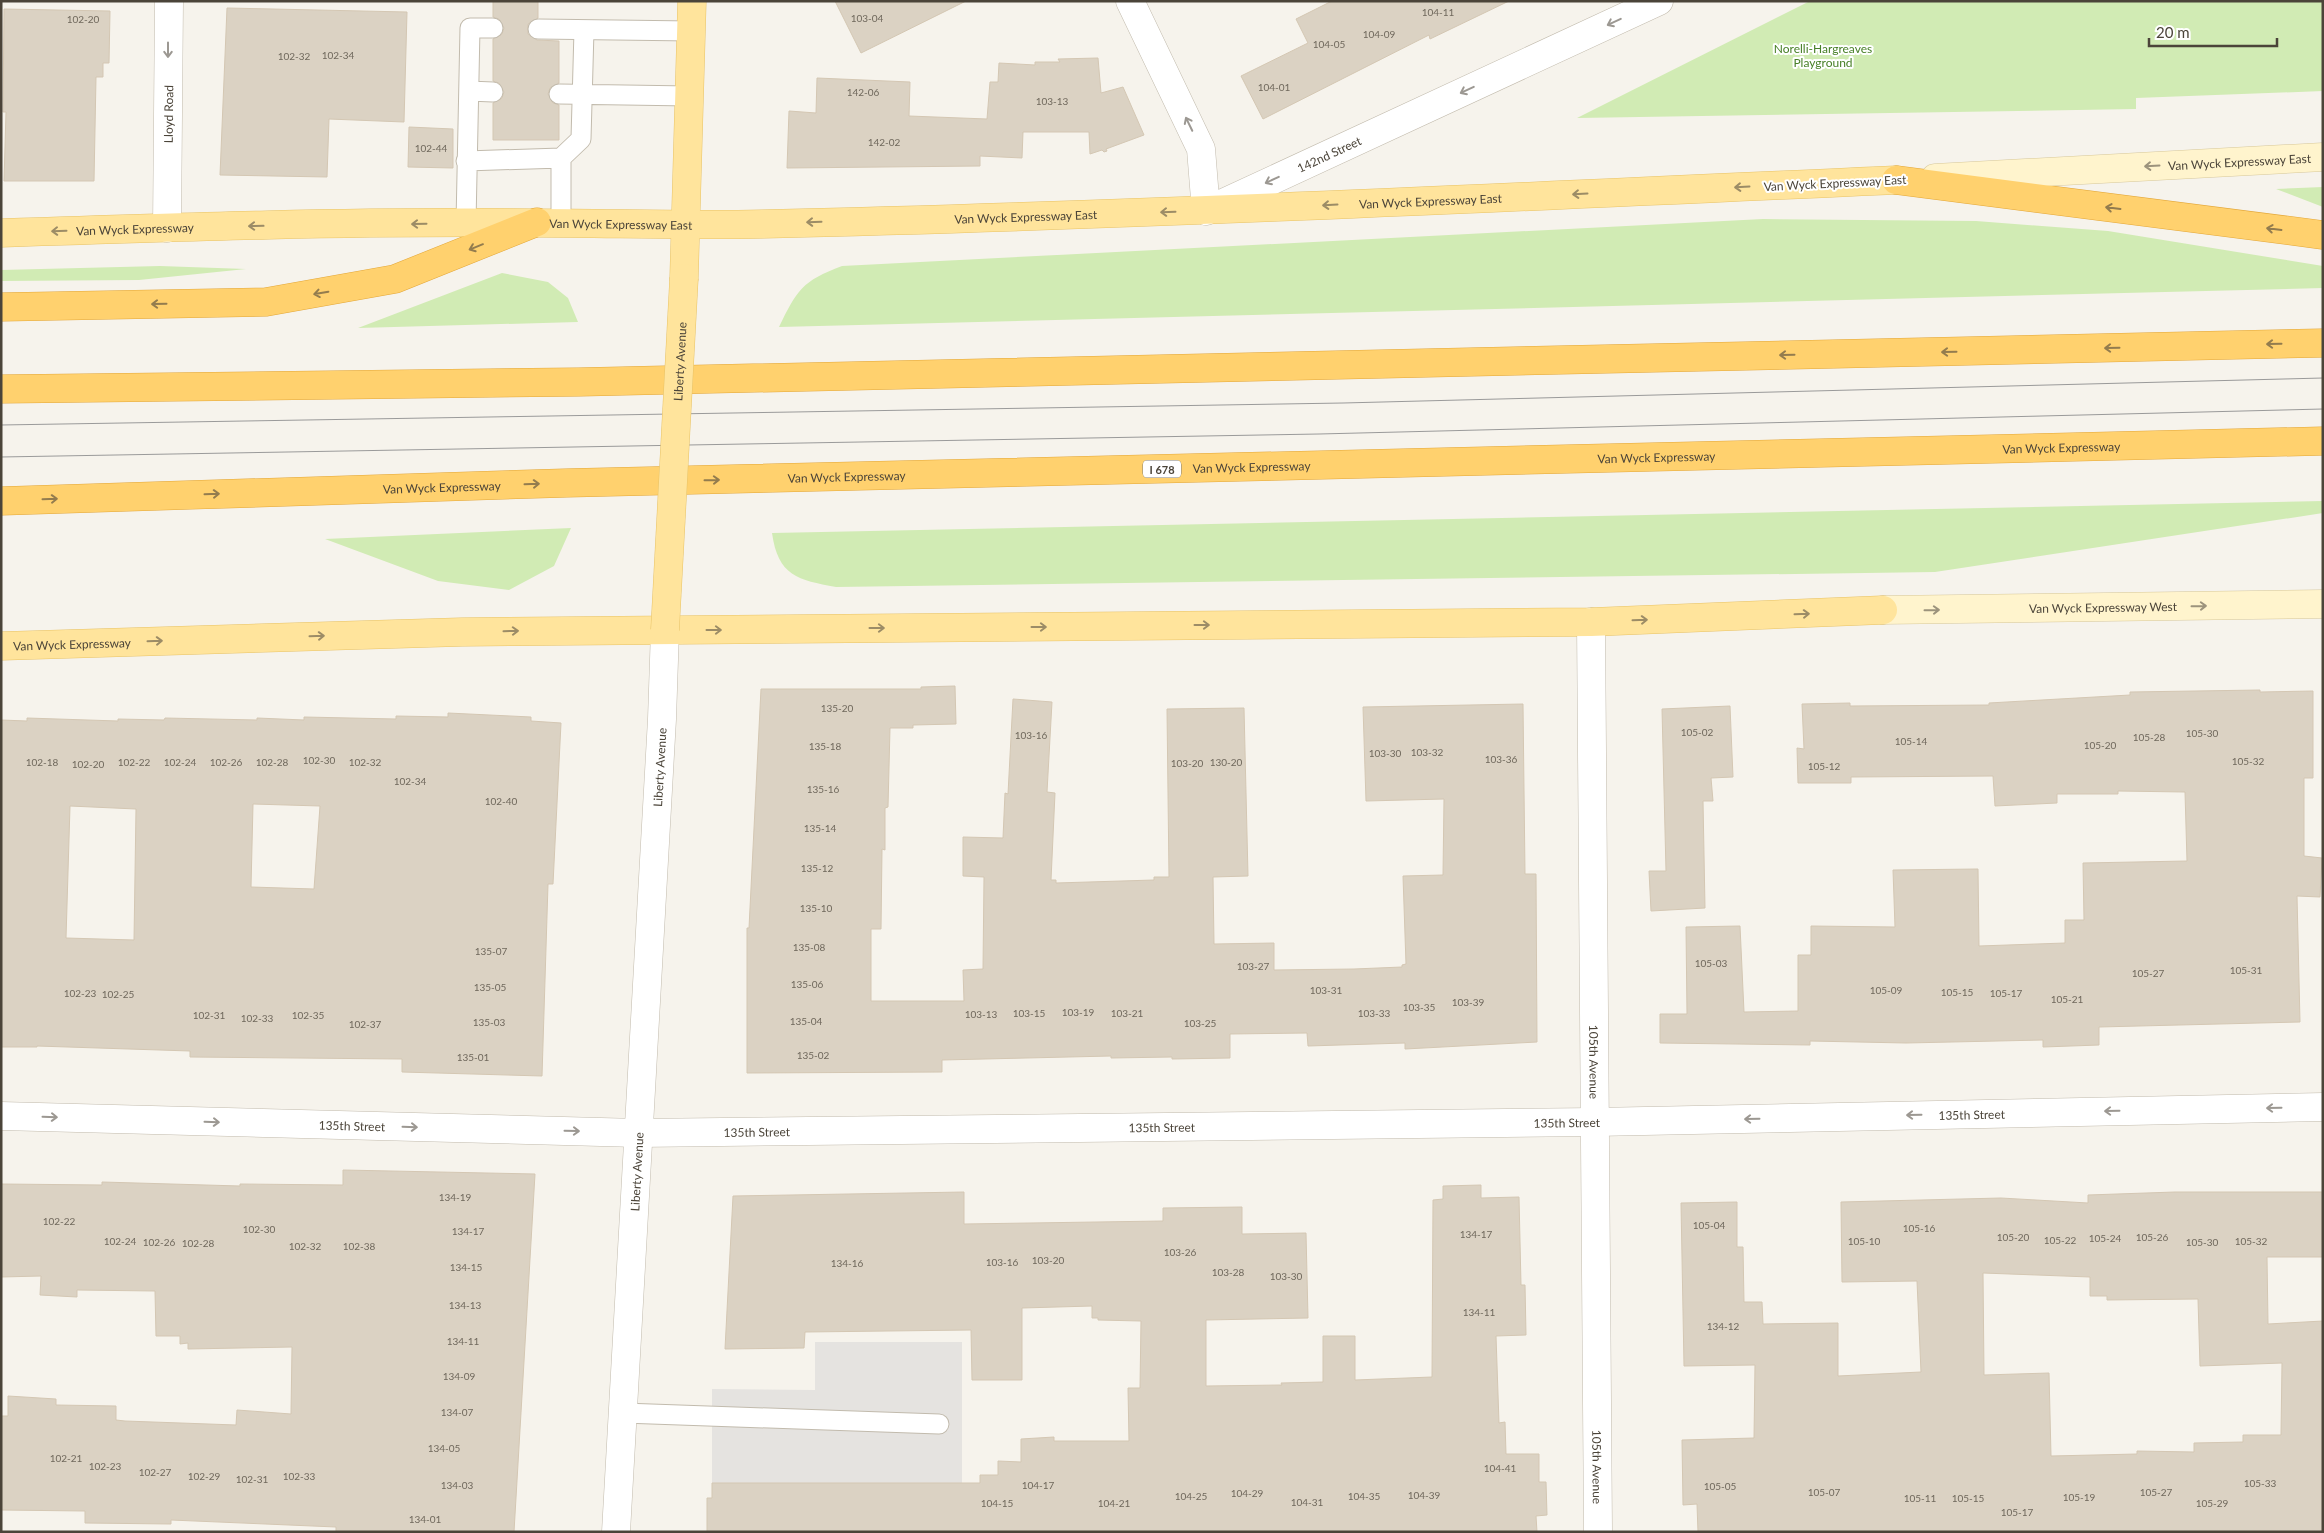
<svg xmlns="http://www.w3.org/2000/svg" width="2324" height="1533" font-family="Lato,sans-serif">
  <rect width="100%" height="100%" fill="#f6f3ec"/>
  <path fill="#d1ebb4" d="M 1810,1 L 2323,1 L 2323,91 L 2136,98 L 2136,109 L 1577,118 Z
    M 2323,187 L 2323,207 L 2276,189 Z
    M 1763,219 L 1976,221 L 2108,231 L 2323,266 L 2323,288 L 779,327 C 797,290 802,281 842,266 Z
    M 160,266 L 246,269 L 139,280 L 1,281 L 1,270 Z
    M 502,273 L 548,282 L 568,298 L 578,322 L 358,328 Z
    M 2323,501 L 2323,513 L 1935,572 L 836,587 C 798,580 778,576 772,533 Z
    M 571,528 L 554,566 L 509,590 L 438,581 L 325,539 Z"/>
  <path fill="#e5e3e0" d="M 815,1342 L 962,1342 L 962,1484 L 712,1483 L 712,1389 L 815,1390 Z"/>
  <path fill="#dbd2c3" stroke="#d4c7b3" fill-rule="evenodd" d="M 493,1 L 538,1 L 538,18 L 528,24 L 528,34 L 537,40 L 559,41 L 559,83 L 550,88 L 548,94 L 553,103 L 559,105 L 559,140 L 493,140 L 493,103 L 502,98 L 504,92 L 499,83 L 493,81 L 493,39 L 502,34 L 504,28 L 499,19 L 493,17 Z
    M 835,1 L 966,1 L 861,53 Z
    M 1332,1 L 1509,1 L 1430,39 L 1429,35 L 1263,119 L 1241,76 L 1308,43 L 1296,19 Z
    M 227,8 L 407,12 L 404,122 L 329,119 L 327,177 L 220,175 Z
    M 4,9 L 110,11 L 109,63 L 103,63 L 103,77 L 96,77 L 94,181 L 4,181 L 6,112 L 3,112 Z
    M 1098,58 L 1101,93 L 1123,87 L 1144,135 L 1106,149 L 1107,151 L 1104,152 L 1102,150 L 1090,154 L 1089,132 L 1023,132 L 1022,158 L 980,156 L 980,166 L 787,168 L 789,111 L 816,113 L 817,78 L 910,82 L 909,116 L 987,119 L 990,82 L 998,82 L 999,63 L 1035,65 L 1035,62 L 1060,62 L 1058,59 Z
    M 409,127 L 453,129 L 453,168 L 408,167 Z
    M 955,686 L 956,724 L 913,725 L 913,728 L 890,728 L 888,807 L 885,808 L 885,850 L 882,849 L 881,929 L 871,929 L 871,1001 L 964,1001 L 963,970 L 983,969 L 984,877 L 963,876 L 963,837 L 1003,838 L 1005,793 L 1008,794 L 1013,699 L 1052,702 L 1047,792 L 1055,793 L 1051,880 L 1056,880 L 1056,883 L 1154,880 L 1154,877 L 1169,877 L 1167,709 L 1244,708 L 1248,876 L 1213,877 L 1214,944 L 1274,943 L 1274,970 L 1354,969 L 1402,967 L 1402,965 L 1406,964 L 1403,876 L 1443,875 L 1444,799 L 1366,801 L 1363,707 L 1523,704 L 1525,874 L 1536,874 L 1537,1042 L 1405,1049 L 1405,1043 L 1308,1046 L 1307,1033 L 1230,1034 L 1230,1058 L 1172,1059 L 1172,1057 L 1111,1058 L 1111,1056 L 942,1060 L 942,1072 L 747,1073 L 747,928 L 749,928 L 761,689 L 921,689 L 921,687 Z
    M 2260,690 L 2260,692 L 2313,691 L 2313,778 L 2304,778 L 2304,856 L 2322,858 L 2320,897 L 2297,896 L 2300,1022 L 2099,1027 L 2099,1045 L 2043,1047 L 2043,1040 L 1906,1043 L 1810,1041 L 1810,1045 L 1660,1043 L 1660,1014 L 1687,1014 L 1686,927 L 1740,926 L 1744,1012 L 1798,1011 L 1798,955 L 1811,955 L 1811,926 L 1895,927 L 1893,870 L 1978,869 L 1979,946 L 2065,943 L 2065,920 L 2084,920 L 2083,863 L 2187,861 L 2185,792 L 2118,791 L 2118,794 L 2057,794 L 2057,803 L 1995,806 L 1993,776 L 1851,777 L 1851,783 L 1798,783 L 1797,748 L 1804,749 L 1802,704 L 1850,703 L 1850,706 L 1989,705 L 1989,703 L 2130,695 L 2130,692 Z
    M 1730,706 L 1733,777 L 1711,778 L 1713,801 L 1703,801 L 1705,908 L 1651,911 L 1649,871 L 1666,871 L 1662,709 Z
    M 448,713 L 531,717 L 531,721 L 561,723 L 553,884 L 548,884 L 542,1076 L 402,1072 L 402,1059 L 190,1057 L 190,1051 L 37,1046 L 37,1047 L 1,1047 L 1,720 L 27,721 L 27,718 L 118,721 L 118,719 L 164,720 L 165,718 L 257,720 L 257,718 L 304,720 L 304,717 L 396,719 L 396,716 L 448,717 ZM 253,804 L 320,806 L 314,889 L 251,887 ZM 70,806 L 136,809 L 134,940 L 66,938 Z
    M 343,1170 L 535,1174 L 514,1532 L 336,1532 L 336,1527 L 171,1520 L 171,1524 L 85,1523 L 85,1511 L 1,1510 L 1,1416 L 8,1416 L 8,1396 L 56,1399 L 56,1405 L 116,1406 L 116,1420 L 125,1421 L 236,1425 L 237,1410 L 291,1414 L 292,1347 L 188,1349 L 188,1343 L 180,1344 L 180,1336 L 156,1336 L 155,1291 L 77,1290 L 77,1297 L 40,1295 L 41,1276 L 1,1277 L 1,1184 L 102,1185 L 102,1182 L 240,1186 L 240,1184 L 343,1185 Z
    M 1481,1185 L 1481,1198 L 1519,1197 L 1521,1285 L 1525,1285 L 1526,1335 L 1496,1336 L 1499,1423 L 1505,1422 L 1506,1454 L 1539,1454 L 1539,1482 L 1546,1482 L 1547,1515 L 1536,1516 L 1537,1532 L 707,1532 L 707,1498 L 712,1498 L 712,1483 L 980,1483 L 980,1475 L 998,1475 L 998,1461 L 1021,1462 L 1021,1439 L 1054,1437 L 1054,1441 L 1129,1441 L 1128,1388 L 1140,1388 L 1141,1321 L 1098,1320 L 1098,1318 L 1092,1318 L 1092,1306 L 1022,1308 L 1022,1380 L 972,1380 L 971,1330 L 805,1332 L 804,1348 L 725,1349 L 733,1196 L 964,1192 L 964,1224 L 1163,1221 L 1163,1208 L 1242,1207 L 1242,1234 L 1306,1233 L 1308,1318 L 1206,1320 L 1206,1386 L 1282,1385 L 1281,1383 L 1323,1382 L 1323,1336 L 1355,1336 L 1355,1380 L 1432,1377 L 1433,1200 L 1443,1199 L 1443,1186 Z
    M 2175,1192 L 2323,1192 L 2323,1257 L 2267,1257 L 2268,1324 L 2323,1321 L 2323,1532 L 1698,1532 L 1697,1504 L 1683,1505 L 1682,1440 L 1754,1438 L 1755,1365 L 1684,1366 L 1681,1203 L 1737,1202 L 1737,1247 L 1743,1247 L 1744,1302 L 1762,1302 L 1763,1324 L 1838,1323 L 1838,1376 L 1921,1372 L 1917,1281 L 1842,1282 L 1841,1202 L 2001,1198 L 2088,1203 L 2088,1195 ZM 1983,1273 L 2090,1277 L 2090,1296 L 2107,1296 L 2107,1300 L 2198,1299 L 2200,1366 L 2282,1363 L 2281,1435 L 2243,1435 L 2243,1442 L 2194,1443 L 2194,1452 L 2137,1451 L 2137,1454 L 2051,1456 L 2049,1373 L 1984,1375 Z"/>
  <g fill="none" stroke-linecap="round" stroke-linejoin="round">
    <defs>
      <path id="service" d="M 538,29 L 692,31
        M 469,91 L 493,92
        M 559,94 L 690,96
        M 561,158 L 561,223
        M 466,161 L 561,158 L 581,139 L 584,30
        M 466,223 L 470,28 L 493,28
        M 623,1413 L 939,1424"/>
      <g id="minor">
        <path id="s1" d="M 1130,1 L 1201,149 L 1206,211 L 1659,1"/>
        <path id="s2" d="M 167,228 L 169,1"/>
        <path id="s3" d="M 1591,622 L 1598,1532"/>
        <path id="s4" d="M 1,1116 L 638,1133 L 1595,1122 L 2323,1107"/>
      </g>
      <g id="tertiary">
        <path id="s5" d="M 616,1532 L 662,719 L 665,630"/>
      </g>
      <g id="secondary">
        <path id="s6" d="M 1935,178 L 2323,157"/>
        <path id="s7" d="M 1883,610 L 2323,604"/>
      </g>
      <g id="primary">
        <path id="s8" d="M 1,233 C 179,227 357,221 535,223 C 611,223 687,226 763,224 C 1141,215 1518,197 1896,180"/>
        <path d="M 684,278 L 692,1"/>
        <path id="s9" d="M 1,646 L 462,632 L 1591,622 L 1883,610"/>
      </g>
      <g id="motorway">
        <path d="M 1896,180 L 2323,235"/>
        <path d="M 1,307 L 266,302 L 395,279 L 537,222"/>
        <path d="M 1,389 L 579,382 L 2323,343"/>
        <path id="s10" d="M 1,501 L 566,483 L 2323,441"/>
      </g>
    </defs>
    <use href="#service" stroke="#c2bbad" stroke-width="21"/>
    <use href="#minor" stroke="#c2bbad" stroke-width="29"/>
    <use href="#tertiary" stroke="#c2bbad" stroke-width="29"/>
    <use href="#secondary" stroke="#d7c89b" stroke-width="29"/>
    <use href="#primary" stroke="#e8c367" stroke-width="29"/>
    <use href="#motorway" stroke="#e3a739" stroke-width="29"/>
    <use href="#service" stroke="#fff" stroke-width="19"/>
    <use href="#minor" stroke="#fff" stroke-width="28"/>
    <use href="#tertiary" stroke="#fff" stroke-width="28"/>
    <use href="#secondary" stroke="#fff4cd" stroke-width="28"/>
    <use href="#primary" stroke="#ffe49c" stroke-width="28"/>
    <use href="#motorway" stroke="#ffd16e" stroke-width="28"/>
    <path stroke="#9a9a9a" stroke-width="1" d="M 1,425 L 1343,403 L 2323,378
      M 1,457 L 1319,434 L 2323,409"/>
    <defs>
      <g id="primary-bridge">
        <path id="s11" d="M 665,630 L 684,278"/>
      </g>
    </defs>
    <use href="#primary-bridge" stroke="#e8c367" stroke-width="29" stroke-linecap="butt"/>
    <use href="#primary-bridge" stroke="#ffe49c" stroke-width="28"/>
  </g>
  <defs><path id="oneway-shaft" d="M-6 0H5M1.5-3L5.5 0L1.5 3" fill="none" stroke-width="1.6" stroke-linecap="round" stroke-linejoin="round" transform="scale(1.25)"/></defs>
  <g stroke="#9c9892">
    <use href="#oneway-shaft" transform="translate(1614 22) rotate(155)"/>
    <use href="#oneway-shaft" transform="translate(168 50) rotate(90)"/>
    <use href="#oneway-shaft" transform="translate(1467 90) rotate(155)"/>
    <use href="#oneway-shaft" transform="translate(1189 124) rotate(-116)"/>
    <use href="#oneway-shaft" transform="translate(1272 180) rotate(155)"/>
    <use href="#oneway-shaft" transform="translate(2274 1108) rotate(179)"/>
    <use href="#oneway-shaft" transform="translate(2112 1111) rotate(179)"/>
    <use href="#oneway-shaft" transform="translate(1914 1115) rotate(179)"/>
    <use href="#oneway-shaft" transform="translate(50 1117) rotate(2)"/>
    <use href="#oneway-shaft" transform="translate(1752 1119) rotate(179)"/>
    <use href="#oneway-shaft" transform="translate(212 1122) rotate(2)"/>
    <use href="#oneway-shaft" transform="translate(410 1127) rotate(2)"/>
    <use href="#oneway-shaft" transform="translate(572 1131) rotate(1)"/>
  </g>
  <g stroke="#9c937c">
    <use href="#oneway-shaft" transform="translate(2152 166) rotate(177)"/>
    <use href="#oneway-shaft" transform="translate(2199 606) rotate(-1)"/>
    <use href="#oneway-shaft" transform="translate(1932 610) rotate(-1)"/>
  </g>
  <g stroke="#9c8c66">
    <use href="#oneway-shaft" transform="translate(1742 187) rotate(177)"/>
    <use href="#oneway-shaft" transform="translate(1580 194) rotate(177)"/>
    <use href="#oneway-shaft" transform="translate(1330 205) rotate(177)"/>
    <use href="#oneway-shaft" transform="translate(1168 212) rotate(178)"/>
    <use href="#oneway-shaft" transform="translate(814 222) rotate(178)"/>
    <use href="#oneway-shaft" transform="translate(419 224) rotate(179)"/>
    <use href="#oneway-shaft" transform="translate(256 226) rotate(179)"/>
    <use href="#oneway-shaft" transform="translate(59 231) rotate(178)"/>
    <use href="#oneway-shaft" transform="translate(1802 614) rotate(-2)"/>
    <use href="#oneway-shaft" transform="translate(1640 620) rotate(-2)"/>
    <use href="#oneway-shaft" transform="translate(1202 625)"/>
    <use href="#oneway-shaft" transform="translate(1039 627)"/>
    <use href="#oneway-shaft" transform="translate(877 628)"/>
    <use href="#oneway-shaft" transform="translate(714 630)"/>
    <use href="#oneway-shaft" transform="translate(511 631) rotate(-1)"/>
    <use href="#oneway-shaft" transform="translate(317 636) rotate(-2)"/>
    <use href="#oneway-shaft" transform="translate(155 641) rotate(-2)"/>
  </g>
  <g stroke="#937c4e">
    <use href="#oneway-shaft" transform="translate(2113 208) rotate(-173)"/>
    <use href="#oneway-shaft" transform="translate(2274 229) rotate(-173)"/>
    <use href="#oneway-shaft" transform="translate(476 247) rotate(158)"/>
    <use href="#oneway-shaft" transform="translate(321 293) rotate(170)"/>
    <use href="#oneway-shaft" transform="translate(159 304) rotate(179)"/>
    <use href="#oneway-shaft" transform="translate(2274 344) rotate(179)"/>
    <use href="#oneway-shaft" transform="translate(2112 348) rotate(179)"/>
    <use href="#oneway-shaft" transform="translate(1949 352) rotate(179)"/>
    <use href="#oneway-shaft" transform="translate(1787 355) rotate(179)"/>
    <use href="#oneway-shaft" transform="translate(712 480) rotate(-1)"/>
    <use href="#oneway-shaft" transform="translate(532 484) rotate(-2)"/>
    <use href="#oneway-shaft" transform="translate(212 494) rotate(-2)"/>
    <use href="#oneway-shaft" transform="translate(50 499) rotate(-2)"/>
  </g>
  <g text-anchor="middle" dominant-baseline="central" stroke-width="4" stroke-linejoin="round" paint-order="stroke">
    <g font-size="10" fill="#6f685c">
      <text x="1438" y="12">104-11</text>
      <text x="867" y="18">103-04</text>
      <text x="83" y="19">102-20</text>
      <text x="1379" y="34">104-09</text>
      <text x="1329" y="44">104-05</text>
      <text x="338" y="55">102-34</text>
      <text x="294" y="56">102-32</text>
      <text x="1274" y="87">104-01</text>
      <text x="863" y="92">142-06</text>
      <text x="1052" y="101">103-13</text>
      <text x="884" y="142">142-02</text>
      <text x="431" y="148">102-44</text>
      <text x="837" y="708">135-20</text>
      <text x="1697" y="732">105-02</text>
      <text x="2202" y="733">105-30</text>
      <text x="1031" y="735">103-16</text>
      <text x="2149" y="737">105-28</text>
      <text x="1911" y="741">105-14</text>
      <text x="2100" y="745">105-20</text>
      <text x="825" y="746">135-18</text>
      <text x="1427" y="752">103-32</text>
      <text x="1385" y="753">103-30</text>
      <text x="1501" y="759">103-36</text>
      <text x="319" y="760">102-30</text>
      <text x="2248" y="761">105-32</text>
      <text x="42" y="762">102-18</text>
      <text x="134" y="762">102-22</text>
      <text x="180" y="762">102-24</text>
      <text x="226" y="762">102-26</text>
      <text x="272" y="762">102-28</text>
      <text x="365" y="762">102-32</text>
      <text x="1226" y="762">130-20</text>
      <text x="1187" y="763">103-20</text>
      <text x="88" y="764">102-20</text>
      <text x="1824" y="766">105-12</text>
      <text x="410" y="781">102-34</text>
      <text x="823" y="789">135-16</text>
      <text x="501" y="801">102-40</text>
      <text x="820" y="828">135-14</text>
      <text x="817" y="868">135-12</text>
      <text x="816" y="908">135-10</text>
      <text x="809" y="947">135-08</text>
      <text x="491" y="951">135-07</text>
      <text x="1711" y="963">105-03</text>
      <text x="1253" y="966">103-27</text>
      <text x="2246" y="970">105-31</text>
      <text x="2148" y="973">105-27</text>
      <text x="807" y="984">135-06</text>
      <text x="490" y="987">135-05</text>
      <text x="1326" y="990">103-31</text>
      <text x="1886" y="990">105-09</text>
      <text x="1957" y="992">105-15</text>
      <text x="80" y="993">102-23</text>
      <text x="2006" y="993">105-17</text>
      <text x="118" y="994">102-25</text>
      <text x="2067" y="999">105-21</text>
      <text x="1468" y="1002">103-39</text>
      <text x="1419" y="1007">103-35</text>
      <text x="1078" y="1012">103-19</text>
      <text x="1029" y="1013">103-15</text>
      <text x="1127" y="1013">103-21</text>
      <text x="1374" y="1013">103-33</text>
      <text x="981" y="1014">103-13</text>
      <text x="209" y="1015">102-31</text>
      <text x="308" y="1015">102-35</text>
      <text x="257" y="1018">102-33</text>
      <text x="806" y="1021">135-04</text>
      <text x="489" y="1022">135-03</text>
      <text x="1200" y="1023">103-25</text>
      <text x="365" y="1024">102-37</text>
      <text x="813" y="1055">135-02</text>
      <text x="473" y="1057">135-01</text>
      <text x="455" y="1197">134-19</text>
      <text x="59" y="1221">102-22</text>
      <text x="1709" y="1225">105-04</text>
      <text x="1919" y="1228">105-16</text>
      <text x="259" y="1229">102-30</text>
      <text x="468" y="1231">134-17</text>
      <text x="1476" y="1234">134-17</text>
      <text x="2013" y="1237">105-20</text>
      <text x="2152" y="1237">105-26</text>
      <text x="2105" y="1238">105-24</text>
      <text x="2060" y="1240">105-22</text>
      <text x="120" y="1241">102-24</text>
      <text x="1864" y="1241">105-10</text>
      <text x="2251" y="1241">105-32</text>
      <text x="159" y="1242">102-26</text>
      <text x="2202" y="1242">105-30</text>
      <text x="198" y="1243">102-28</text>
      <text x="305" y="1246">102-32</text>
      <text x="359" y="1246">102-38</text>
      <text x="1180" y="1252">103-26</text>
      <text x="1048" y="1260">103-20</text>
      <text x="1002" y="1262">103-16</text>
      <text x="847" y="1263">134-16</text>
      <text x="466" y="1267">134-15</text>
      <text x="1228" y="1272">103-28</text>
      <text x="1286" y="1276">103-30</text>
      <text x="465" y="1305">134-13</text>
      <text x="1479" y="1312">134-11</text>
      <text x="1723" y="1326">134-12</text>
      <text x="463" y="1341">134-11</text>
      <text x="459" y="1376">134-09</text>
      <text x="457" y="1412">134-07</text>
      <text x="444" y="1448">134-05</text>
      <text x="66" y="1458">102-21</text>
      <text x="105" y="1466">102-23</text>
      <text x="1500" y="1468">104-41</text>
      <text x="155" y="1472">102-27</text>
      <text x="204" y="1476">102-29</text>
      <text x="299" y="1476">102-33</text>
      <text x="252" y="1479">102-31</text>
      <text x="2260" y="1483">105-33</text>
      <text x="457" y="1485">134-03</text>
      <text x="1038" y="1485">104-17</text>
      <text x="1720" y="1486">105-05</text>
      <text x="1824" y="1492">105-07</text>
      <text x="2156" y="1492">105-27</text>
      <text x="1247" y="1493">104-29</text>
      <text x="1424" y="1495">104-39</text>
      <text x="1191" y="1496">104-25</text>
      <text x="1364" y="1496">104-35</text>
      <text x="2079" y="1497">105-19</text>
      <text x="1920" y="1498">105-11</text>
      <text x="1968" y="1498">105-15</text>
      <text x="1307" y="1502">104-31</text>
      <text x="997" y="1503">104-15</text>
      <text x="1114" y="1503">104-21</text>
      <text x="2212" y="1503">105-29</text>
      <text x="2017" y="1512">105-17</text>
      <text x="425" y="1519">134-01</text>
    </g>
    <rect fill="#fff" stroke="#817c74" stroke-width="1" x="1143" y="460.5" width="38" height="17" rx="4"/>
    <g font-size="11" font-weight="bold" fill="#4b4439">
      <text x="1162" y="469">I 678</text>
    </g>
    <g font-size="12" fill="#488028" stroke="#fff">
      <text x="1823" y="48">Norelli-Hargreaves<tspan x="1823" dy="14">Playground</tspan></text>
    </g>
    <g font-size="12" fill="#4b4439" stroke="#fff">
      <text stroke="none"><textPath href="#s2" startOffset="114">Lloyd Road</textPath></text>
      <text stroke="none"><textPath href="#s1" startOffset="362">142nd Street</textPath></text>
      <text stroke="none"><textPath href="#s6" startOffset="305">Van Wyck Expressway East</textPath></text>
      <text transform="translate(1835 183) rotate(-3)">Van Wyck Expressway East</text>
      <text stroke="none"><textPath href="#s8" startOffset="1430">Van Wyck Expressway East</textPath></text>
      <text stroke="none"><textPath href="#s8" startOffset="1025">Van Wyck Expressway East</textPath></text>
      <text stroke="none"><textPath href="#s8" startOffset="620">Van Wyck Expressway East</textPath></text>
      <text stroke="none"><textPath href="#s8" startOffset="134">Van Wyck Expressway</textPath></text>
      <text stroke="none"><textPath href="#s11" startOffset="269">Liberty Avenue</textPath></text>
      <text stroke="none"><textPath href="#s10" startOffset="2061">Van Wyck Expressway</textPath></text>
      <text stroke="none"><textPath href="#s10" startOffset="1656">Van Wyck Expressway</textPath></text>
      <text stroke="none"><textPath href="#s10" startOffset="1251">Van Wyck Expressway</textPath></text>
      <text stroke="none"><textPath href="#s10" startOffset="846">Van Wyck Expressway</textPath></text>
      <text stroke="none"><textPath href="#s10" startOffset="441">Van Wyck Expressway</textPath></text>
      <text stroke="none"><textPath href="#s7" startOffset="220">Van Wyck Expressway West</textPath></text>
      <text stroke="none"><textPath href="#s9" startOffset="71">Van Wyck Expressway</textPath></text>
      <text stroke="none"><textPath href="#s5" startOffset="766">Liberty Avenue</textPath></text>
      <text stroke="none"><textPath href="#s3" startOffset="440">105th Avenue</textPath></text>
      <text stroke="none"><textPath href="#s4" startOffset="1971">135th Street</textPath></text>
      <text stroke="none"><textPath href="#s4" startOffset="1566">135th Street</textPath></text>
      <text stroke="none"><textPath href="#s4" startOffset="351">135th Street</textPath></text>
      <text stroke="none"><textPath href="#s4" startOffset="1161">135th Street</textPath></text>
      <text stroke="none"><textPath href="#s4" startOffset="756">135th Street</textPath></text>
      <text stroke="none"><textPath href="#s5" startOffset="361">Liberty Avenue</textPath></text>
      <text stroke="none"><textPath href="#s3" startOffset="845">105th Avenue</textPath></text>
    </g>
  </g>
  <rect width="2324" height="1533" fill="none" stroke="#4b4439" stroke-width="5"/>
  <path d="M2149 38v8h128v-8" fill="none" stroke="#4b4439" stroke-width="2.5"/>
  <text x="2156" y="38" font-size="15" fill="#4b4439" stroke="#ffffff" stroke-width="4" paint-order="stroke">20 m</text>
</svg>
